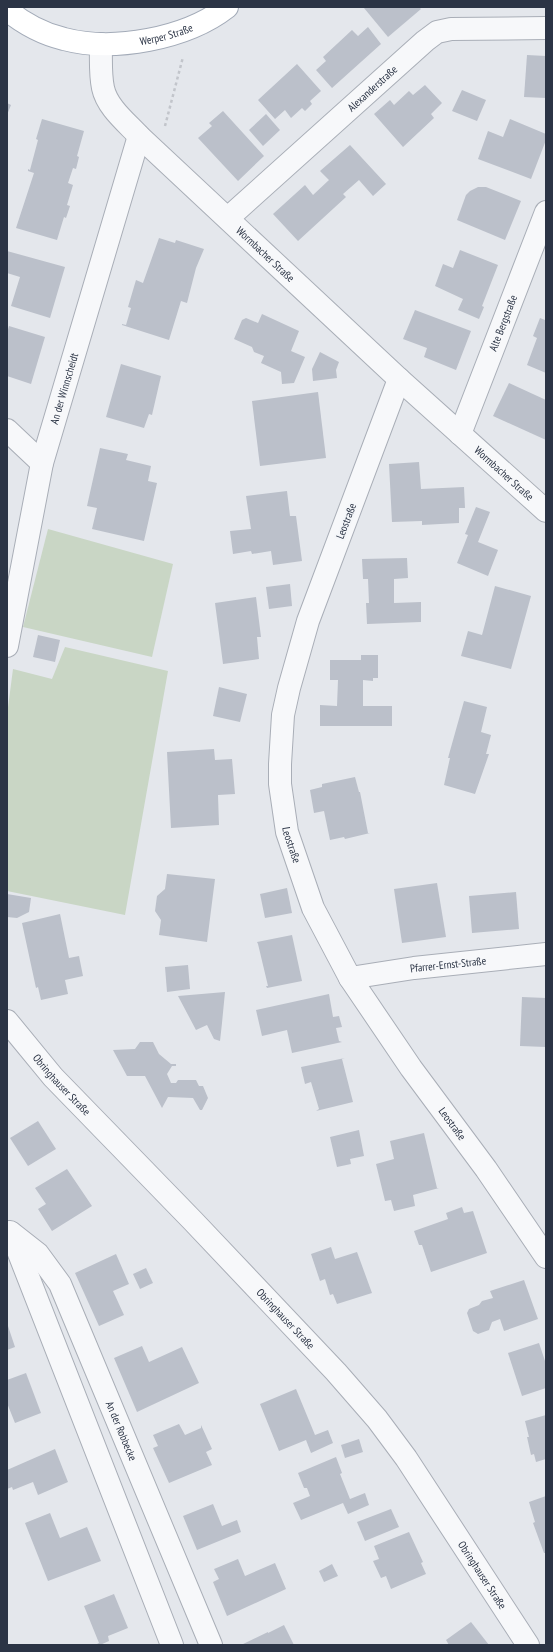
<svg xmlns="http://www.w3.org/2000/svg" width="553" height="1652" viewBox="0 0 553 1652" font-family="'PT Sans Narrow',sans-serif">
  <rect width="100%" height="100%" fill="#e4e7ec"/>
  <g fill="#c9d6c5">
    <path d="M48,529L173,564L152,657L23,627Z"/>
    <path d="M65,647L168,671L125,915L7,891V715L13,669L52,679Z"/>
  </g>
  <g fill="#bbc0ca">
    <path d="M365,7H419L421,9L388,37L364,8Z"/>
    <path d="M368,27L381,44L332,88L316,70L326,61L323,57L352,30L358,36Z"/>
    <path d="M527,55L546,56V98L524,97Z"/>
    <path d="M297,64L321,91L310,101L312,104L305,111L302,108L291,118L285,110L275,119L258,100Z"/>
    <path d="M425,85L442,103L431,114L434,118L403,147L374,114L390,100L394,105L409,91L413,95Z"/>
    <path d="M462,90L486,100L477,121L452,111Z"/>
    <path d="M7,103L11,105L7,115Z"/>
    <path d="M223,111L264,156L238,181L198,138L212,126L209,123Z"/>
    <path d="M266,114L280,130L263,146L249,130Z"/>
    <path d="M42,119L84,131L77,156L79,157L76,169L73,168L68,183L73,185L67,205L70,206L66,218L64,217L57,240L16,228L34,173L28,171V169L30,170L38,140L36,139Z"/>
    <path d="M510,119L546,134V140L531,179L478,159L488,131L503,137Z"/>
    <path d="M350,145L386,184L373,196L359,180L343,194L346,197L298,241L273,214L305,185L313,195L329,180L320,171Z"/>
    <path d="M478,187H486L521,201L505,240L457,220L466,195L470,191Z"/>
    <path d="M159,238L175,243L176,240L204,249L196,268L187,303L181,301L169,340L122,325V324L126,325L131,308L128,307L136,280L143,283Z"/>
    <path d="M460,250L498,265L482,306L484,307L479,319L458,310L463,299L435,286L443,264L453,268Z"/>
    <path d="M7,251L65,267L50,318L11,306L20,277L7,273Z"/>
    <path d="M415,310L471,331L456,370L424,357L427,348L403,339Z"/>
    <path d="M262,314L299,331L291,351L305,357L294,383L282,384L281,372L261,363L264,356L254,352L252,347L234,339L242,320L246,318L258,323Z"/>
    <path d="M546,316V373L527,365L537,338L533,336L540,318L545,320Z"/>
    <path d="M9,326L45,337L31,384L7,376V333Z"/>
    <path d="M320,352L339,362L336,370L337,378L313,381L312,369Z"/>
    <path d="M121,364L161,376L152,415L149,414L144,428L106,417Z"/>
    <path d="M509,383L546,400V440L493,416Z"/>
    <path d="M318,392L326,458L260,466L252,401Z"/>
    <path d="M100,448L128,454L126,460L151,466L148,481L157,483L144,541L92,529L97,508L87,506Z"/>
    <path d="M419,462L421,489L464,487L465,508H459V523L422,525V521L392,522L389,464Z"/>
    <path d="M287,491L290,516H296L302,561L273,565L271,551L252,554L251,551L233,554L230,531L251,529L246,496Z"/>
    <path d="M476,507L490,512L478,542L498,550L488,576L457,563L468,535L465,534Z"/>
    <path d="M407,558L408,578L394,579V603L421,602V622L367,624L366,603H369L368,579H363L362,559Z"/>
    <path d="M290,584L292,606L269,609L266,587Z"/>
    <path d="M495,586L531,596L511,669L461,656L468,631L482,635Z"/>
    <path d="M256,597L261,637H257L259,659L223,664L215,603Z"/>
    <path d="M38,635L60,640L55,662L33,657Z"/>
    <path d="M361,655H378V678H373V681L363,680V706H392V726H320V705L337,706L338,680H330V660H361Z"/>
    <path d="M219,687L247,694L240,722L213,716Z"/>
    <path d="M464,701L487,707L481,732L491,735L486,754H489L475,794L444,785L450,758H448Z"/>
    <path d="M214,749L215,760L232,759L235,794L218,795L219,825L171,828L167,752Z"/>
    <path d="M355,777L359,792H360L368,833H370L345,839L344,837L330,840L324,811L314,813L310,790L322,787V784Z"/>
    <path d="M167,874L215,879L207,942L159,935L161,920L155,911L157,896L165,889Z"/>
    <path d="M437,883L446,937L402,943L394,889Z"/>
    <path d="M287,888L292,913L265,918L260,894Z"/>
    <path d="M516,892L519,929L472,933L469,896Z"/>
    <path d="M7,894L31,898L29,912L17,918L7,917Z"/>
    <path d="M60,914L69,958L79,956L83,976L65,980L68,994L41,1000L38,987L36,988L22,923Z"/>
    <path d="M292,935L302,981L267,988L266,986H268L258,944L257,942Z"/>
    <path d="M188,965L190,989L167,992L165,967Z"/>
    <path d="M225,992L222,1023L220,1041L214,1039L207,1025L196,1030L178,996Z"/>
    <path d="M329,994L333,1017L339,1016L342,1027L336,1028L339,1041L342,1042L292,1053L287,1030L262,1036L256,1010Z"/>
    <path d="M522,997L546,998V1047L520,1046Z"/>
    <path d="M140,1042H153L159,1054L171,1064H176V1066H172L167,1074L171,1083H176L178,1080H196L199,1086H203L208,1098L202,1110H200L193,1098L168,1097L162,1108L145,1076H127L113,1050L135,1049Z"/>
    <path d="M345,1058L342,1059L353,1102L316,1111L319,1109L311,1082L305,1084L301,1067Z"/>
    <path d="M38,1121L56,1149L28,1166L10,1138Z"/>
    <path d="M359,1130L364,1156L350,1159L351,1164L337,1167L330,1137Z"/>
    <path d="M424,1133L437,1188H439L413,1195L415,1206L394,1211L391,1200L385,1201L376,1164L394,1159L390,1141Z"/>
    <path d="M67,1169L92,1206L52,1231L38,1209L46,1204L35,1188Z"/>
    <path d="M462,1207L464,1213L473,1211L487,1253L431,1272L422,1245H419L414,1231L448,1219L446,1213Z"/>
    <path d="M331,1247L335,1259L357,1252L372,1293L337,1304L333,1294L330,1295L325,1279L320,1281L311,1254Z"/>
    <path d="M116,1254L129,1284L113,1291L124,1315L99,1326L75,1273Z"/>
    <path d="M146,1268L153,1283L140,1289L133,1274Z"/>
    <path d="M524,1280L538,1319L504,1331L500,1319L492,1322L489,1330L478,1334L473,1331L467,1313L469,1309L479,1305L482,1301L493,1298L490,1291Z"/>
    <path d="M7,1323L15,1347L7,1350Z"/>
    <path d="M539,1343L546,1364V1388L522,1396L508,1353Z"/>
    <path d="M142,1346L149,1362L182,1347L199,1383L137,1412L114,1358Z"/>
    <path d="M26,1373L41,1413L15,1423L7,1403V1380Z"/>
    <path d="M296,1389L315,1435L328,1430L333,1443L311,1453L306,1440L279,1451L260,1404Z"/>
    <path d="M546,1415V1459L536,1462L534,1454L531,1455L527,1437H529L525,1421Z"/>
    <path d="M179,1424L185,1435L201,1428V1425L212,1449L206,1452L212,1465L169,1483L153,1448L158,1446L153,1435Z"/>
    <path d="M359,1439L363,1452L345,1458L341,1445Z"/>
    <path d="M55,1449L68,1482L38,1495L33,1482L13,1490L12,1487L7,1489V1470Z"/>
    <path d="M336,1457L342,1473L340,1474L350,1499L365,1493L369,1505L348,1514L343,1503L301,1520L293,1503L310,1496L307,1488H304L298,1473Z"/>
    <path d="M546,1496V1553H544L533,1523L535,1522L529,1502Z"/>
    <path d="M213,1504L222,1526L237,1520L241,1532L197,1550L183,1516Z"/>
    <path d="M391,1509L399,1527L365,1541L357,1522Z"/>
    <path d="M50,1513L60,1538L87,1527L101,1561L48,1581L25,1523Z"/>
    <path d="M409,1532L423,1562L421,1563L426,1574L391,1589L386,1576L381,1578L373,1561L379,1559L374,1546Z"/>
    <path d="M238,1559L245,1576L275,1563L286,1589L227,1616L213,1582L219,1579L214,1569Z"/>
    <path d="M332,1564L338,1576L324,1582L319,1571Z"/>
    <path d="M114,1594L128,1628L108,1636L109,1641L100,1645H95L99,1643L84,1606Z"/>
    <path d="M471,1622L489,1645H449L446,1640Z"/>
    <path d="M284,1625L294,1645H241L268,1632V1633Z"/>
  </g>
  <g fill="none" stroke-linecap="round" stroke-linejoin="round">
    <g stroke="#a9aeb7" stroke-width="24">
      <g id="minor">
        <path id="s1" d="M101,44C101,58 100,74 103,88C107,107 126,122 139,136L399,379L546,511"/>
        <path id="s2" d="M228,218L425,41L437,32L451,29L546,28"/>
        <path id="s3" d="M399,379L308,621L289,688L283,715L280,764V784L287,832L313,908L350,978L411,1068L486,1169L546,1257"/>
        <path d="M7,430L42,463"/>
        <path id="s4" d="M460,434L546,212"/>
        <path id="s5" d="M7,646L42,463L139,136"/>
        <path id="s6" d="M350,978L414,968L546,954"/>
        <path id="s7" d="M7,1021L53,1077L193,1221L336,1372L377,1419L406,1458L528,1645"/>
        <path id="s8" d="M10,1232L38,1254L60,1284L211,1645"/>
        <path d="M11,1233L172,1645"/>
      </g>
    </g>
    <g stroke="#a3abb8" stroke-width="24">
      <g id="major">
        <path id="s9" d="M7,10C23,23 43,34 64,39C113,52 186,39 227,7"/>
      </g>
    </g>
    <path stroke="#c2c5cb" stroke-width="2.5" stroke-dasharray="3 3" stroke-linecap="butt" d="M165,126L183,57"/>
    <use href="#minor" stroke="#f7f8fa" stroke-width="22"/>
    <use href="#major" stroke="#fff" stroke-width="22"/>
  </g>
  <g text-anchor="middle" dominant-baseline="central" stroke-width="4" stroke-linejoin="round" paint-order="stroke">
    <g font-size="11" fill="#2b3445" stroke="#f4f6f9">
      <text stroke="none"><textPath href="#s9" startOffset="168">Werper Straße</textPath></text>
      <text stroke="none"><textPath href="#s2" startOffset="194">Alexanderstraße</textPath></text>
      <text stroke="none"><textPath href="#s1" startOffset="278">Wormbacher Straße</textPath></text>
      <text stroke="none"><textPath href="#s4" startOffset="119">Alte Bergstraße</textPath></text>
      <text stroke="none"><textPath href="#s5" startOffset="264">An der Winnscheidt</textPath></text>
      <text stroke="none"><textPath href="#s1" startOffset="602">Wormbacher Straße</textPath></text>
      <text transform="translate(346 521) rotate(-69)">Leostraße</text>
      <text stroke="none"><textPath href="#s3" startOffset="487">Leostraße</textPath></text>
      <text stroke="none"><textPath href="#s6" startOffset="99">Pfarrer-Ernst-Straße</textPath></text>
      <text stroke="none"><textPath href="#s7" startOffset="84">Obringhauser Straße</textPath></text>
      <text stroke="none"><textPath href="#s3" startOffset="811">Leostraße</textPath></text>
      <text stroke="none"><textPath href="#s7" startOffset="408">Obringhauser Straße</textPath></text>
      <text stroke="none"><textPath href="#s8" startOffset="232">An der Robbecke</textPath></text>
      <text stroke="none"><textPath href="#s7" startOffset="732">Obringhauser Straße</textPath></text>
    </g>
  </g>
  <rect width="553" height="1652" fill="none" stroke="#2b3445" stroke-width="16"/>
</svg>
